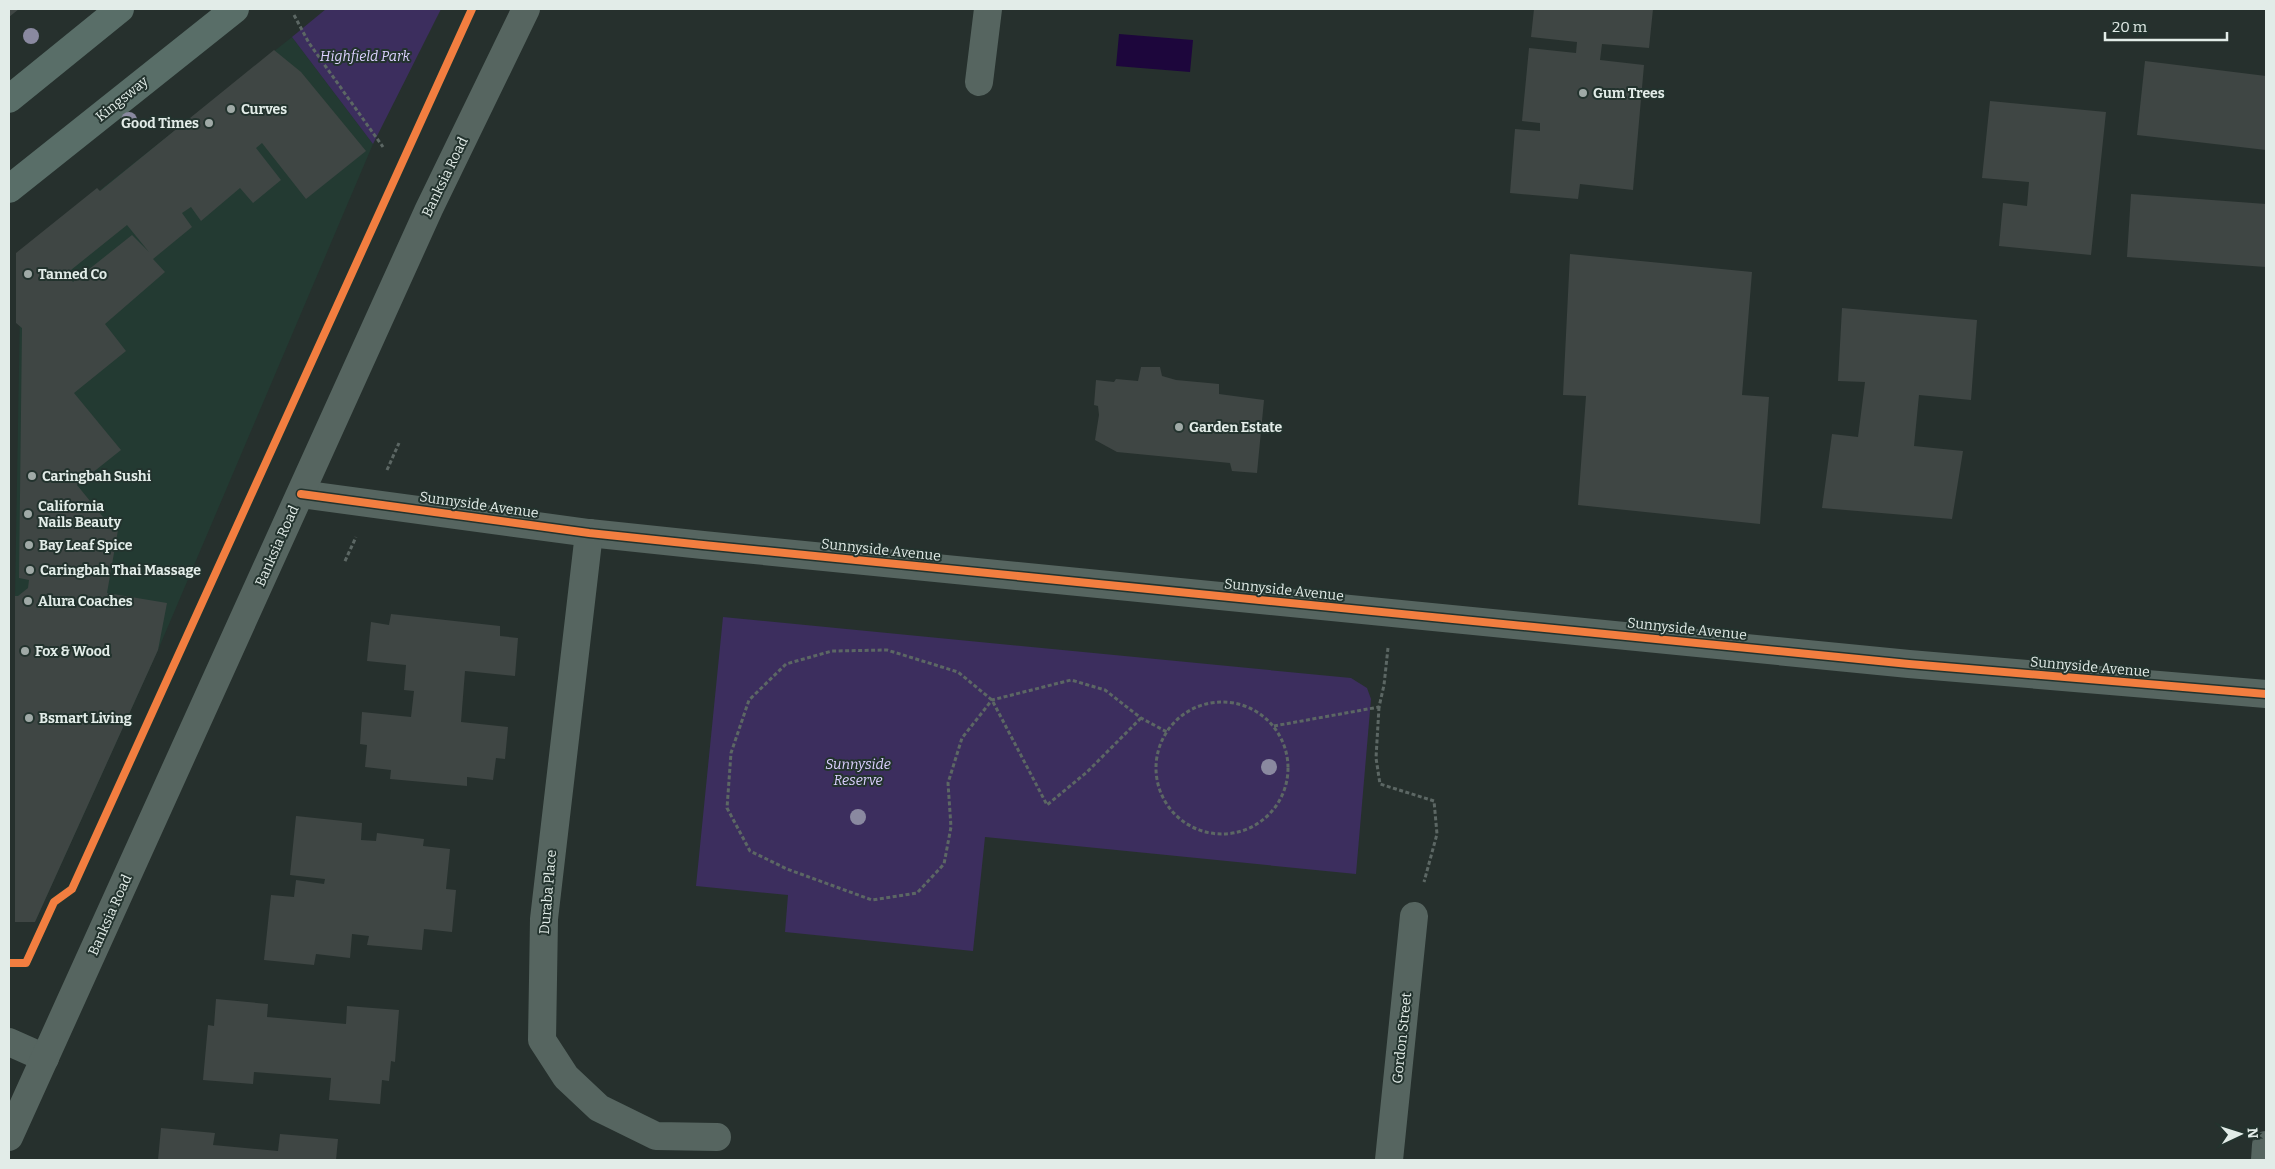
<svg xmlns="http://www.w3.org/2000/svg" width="2275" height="1169" viewBox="0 0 2275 1169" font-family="Bitter,serif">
  <rect width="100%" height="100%" fill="#26302d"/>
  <path fill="#233a32" d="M292,37L373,144L158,650L35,922H15V596L21,253Z"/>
  <g fill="#3c2e5e">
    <path d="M326,9H441L373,144L292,37Z"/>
    <path d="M723,617L1351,678L1367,688L1371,699L1356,874L985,837L973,951L785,932L788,895L696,886Z"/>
  </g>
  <path fill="#1d063c" d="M1119,34L1193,40L1190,72L1116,66Z"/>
  <g fill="#3f4644" fill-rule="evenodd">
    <path d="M9,9H19L9,17Z"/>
    <path d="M1534,9H1653L1649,48L1602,44L1600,60L1644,65L1633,190L1580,184L1578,199L1510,193L1515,129L1540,131V123L1522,121L1529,48L1576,53L1577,42L1531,37Z"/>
    <path d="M274,50L301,72L366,151L306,199L262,143L256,148L281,180L253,203L240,188L201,221L191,207L182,213L192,227L153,259L165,272L105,324L126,351L74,393L121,450L77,485L112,528L118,530L107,593L167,603L158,650L35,922H15V596H18L28,588L29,580L19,578L22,328L16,323V253L97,188L100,191ZM127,225L149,252L132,235L73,282L66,274Z"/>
    <path d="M2145,61L2266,76V150L2137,135Z"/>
    <path d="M1990,101L2106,112L2091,255L1999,246L2003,203L2027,206L2029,182L1982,178Z"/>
    <path d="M2131,194L2266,204V267L2127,257Z"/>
    <path d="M1570,254L1752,272L1742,395L1769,397L1760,524L1578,505L1586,396L1563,395Z"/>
    <path d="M1842,308L1977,320L1971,400L1919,395L1914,446L1963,451L1952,519L1822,508L1832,434L1858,437L1865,382L1838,381Z"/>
    <path d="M1141,367H1160L1162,376L1176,380L1219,384V394L1264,400L1257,473L1232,471L1230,463L1117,452L1095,440L1099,415L1098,406L1094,405L1096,380L1114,382L1116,379L1138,381Z"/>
    <path d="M391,614L500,626V636L518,638L515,676L465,671L461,722L508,727L505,759L496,758L493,780L467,777V786L390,779L391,770L365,767L367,745L360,744L362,712L411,717L414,691L404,690L406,665L367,661L371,622L389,625Z"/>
    <path d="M296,816L362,823L361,840L376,841L377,833L424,839L423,846L450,849L446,889L456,890L452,932L424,929L422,950L367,945L369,936L352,934L350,958L316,954L314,965L264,960L271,895L294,897L296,880L324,884L325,879L290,875Z"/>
    <path d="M216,999L268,1004L267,1017L346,1024L347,1006L399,1010L395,1062L391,1061L389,1081L382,1080L380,1104L329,1100L331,1078L254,1072L253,1084L203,1080L208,1025L214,1026Z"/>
    <path d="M161,1128L215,1133L213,1145L278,1151L280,1134L338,1139L336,1160H158Z"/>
  </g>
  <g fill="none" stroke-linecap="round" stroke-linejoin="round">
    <g stroke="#5c6764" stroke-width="3" stroke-dasharray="4 2.5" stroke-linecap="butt">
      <path d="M294,15L309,43L383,147"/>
      <path d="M387,470L399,443"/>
      <path d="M345,561L356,537"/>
      <circle cx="1222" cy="768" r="66"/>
      <path d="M1379,707L1376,758L1380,784L1434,801L1437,834L1424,882"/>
      <path d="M1141,718L1087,772L1047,805L992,700L958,672L887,650L832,651L786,664L749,700L731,753L727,808L750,851L787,869L872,900L917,893L944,864L951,827L948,783L962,738L992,700L1071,680L1105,690L1141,718L1167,732"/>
      <path d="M1274,726L1379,707L1384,685L1388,648"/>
    </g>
    <g stroke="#566560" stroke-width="28">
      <path d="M979,82L988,9"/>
      <path d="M301,494L589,533L703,545L1909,664L2266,694"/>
      <path d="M589,533L544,919L542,1040L566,1077L599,1108L656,1136L717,1137"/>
      <path d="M9,1042L45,1058"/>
      <path d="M9,1137L429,209L526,9"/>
      <path d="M1389,1160L1414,916"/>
      <path d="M2265,1160L2266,1145"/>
    </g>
    <g stroke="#596e68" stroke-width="28">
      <path d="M9,99L120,9"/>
      <path d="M9,189L235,9"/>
    </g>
    <g stroke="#23332e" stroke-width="11">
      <g id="cycleway">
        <path d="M301,494L589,533L703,545L1909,664L2266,694"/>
        <path d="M9,963H26L54,902L72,889L472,9"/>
      </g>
    </g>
    <use href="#cycleway" stroke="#f27e40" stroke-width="8"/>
  </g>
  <g fill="#8a89a0">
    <circle cx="31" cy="36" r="8"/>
    <circle cx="129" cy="120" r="8"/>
    <circle cx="1269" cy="767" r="8"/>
    <circle cx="858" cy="817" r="8"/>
  </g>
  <g fill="#a0aaa7" stroke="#23332e" stroke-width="2">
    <circle cx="1583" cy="93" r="5"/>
    <circle cx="231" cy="109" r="5"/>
    <circle cx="209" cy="123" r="5"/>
    <circle cx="28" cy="274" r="5"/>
    <circle cx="1179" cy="427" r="5"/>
    <circle cx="32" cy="476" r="5"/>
    <circle cx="28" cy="514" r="5"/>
    <circle cx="29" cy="545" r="5"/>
    <circle cx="30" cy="570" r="5"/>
    <circle cx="28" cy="601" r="5"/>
    <circle cx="25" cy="651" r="5"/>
    <circle cx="29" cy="718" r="5"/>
  </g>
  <g text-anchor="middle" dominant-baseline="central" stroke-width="4" stroke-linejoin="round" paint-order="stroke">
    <g font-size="14" font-style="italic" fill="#dcd1ff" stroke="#23332e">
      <text x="365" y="56">Highfield Park</text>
      <text x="858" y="764">Sunnyside<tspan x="858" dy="16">Reserve</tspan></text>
    </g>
    <g font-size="14" font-weight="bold" fill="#e2ece8" stroke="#23332e" text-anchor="start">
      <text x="1593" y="93">Gum Trees</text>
      <text x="241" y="109">Curves</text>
      <text x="199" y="123" text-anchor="end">Good Times</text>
      <text x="38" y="274">Tanned Co</text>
      <text x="1189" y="427">Garden Estate</text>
      <text x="42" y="476">Caringbah Sushi</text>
      <text x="38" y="506">California<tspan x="38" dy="16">Nails Beauty</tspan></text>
      <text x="39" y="545">Bay Leaf Spice</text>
      <text x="40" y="570">Caringbah Thai Massage</text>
      <text x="38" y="601">Alura Coaches</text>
      <text x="35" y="651">Fox &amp; Wood</text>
      <text x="39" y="718">Bsmart Living</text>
    </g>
    <g font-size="14" fill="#e2ece8" stroke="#23332e">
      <text transform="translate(122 99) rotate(-39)">Kingsway</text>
      <text transform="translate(445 177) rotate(-64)">Banksia Road</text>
      <text transform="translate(479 505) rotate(8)">Sunnyside Avenue</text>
      <text transform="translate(277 546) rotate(-66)">Banksia Road</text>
      <text transform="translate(881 550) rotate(6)">Sunnyside Avenue</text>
      <text transform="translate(1284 590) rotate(6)">Sunnyside Avenue</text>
      <text transform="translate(1687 629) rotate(6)">Sunnyside Avenue</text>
      <text transform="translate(2090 667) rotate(5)">Sunnyside Avenue</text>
      <text transform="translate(548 892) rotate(-85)">Duraba Place</text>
      <text transform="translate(110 915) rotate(-66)">Banksia Road</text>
      <text transform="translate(1402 1038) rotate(-84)">Gordon Street</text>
    </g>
  </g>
  <rect width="2275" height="1169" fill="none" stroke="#e2ece8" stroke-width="20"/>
  <g transform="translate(2240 1134) rotate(86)" stroke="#23332e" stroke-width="4" paint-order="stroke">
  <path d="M0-4L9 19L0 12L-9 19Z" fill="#e2ece8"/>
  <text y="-8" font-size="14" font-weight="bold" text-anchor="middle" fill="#e2ece8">N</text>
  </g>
  <path d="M2105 32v8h122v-8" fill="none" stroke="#e2ece8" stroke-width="2.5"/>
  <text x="2112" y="32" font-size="15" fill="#e2ece8" stroke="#23332e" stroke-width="4" paint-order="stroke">20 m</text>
</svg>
